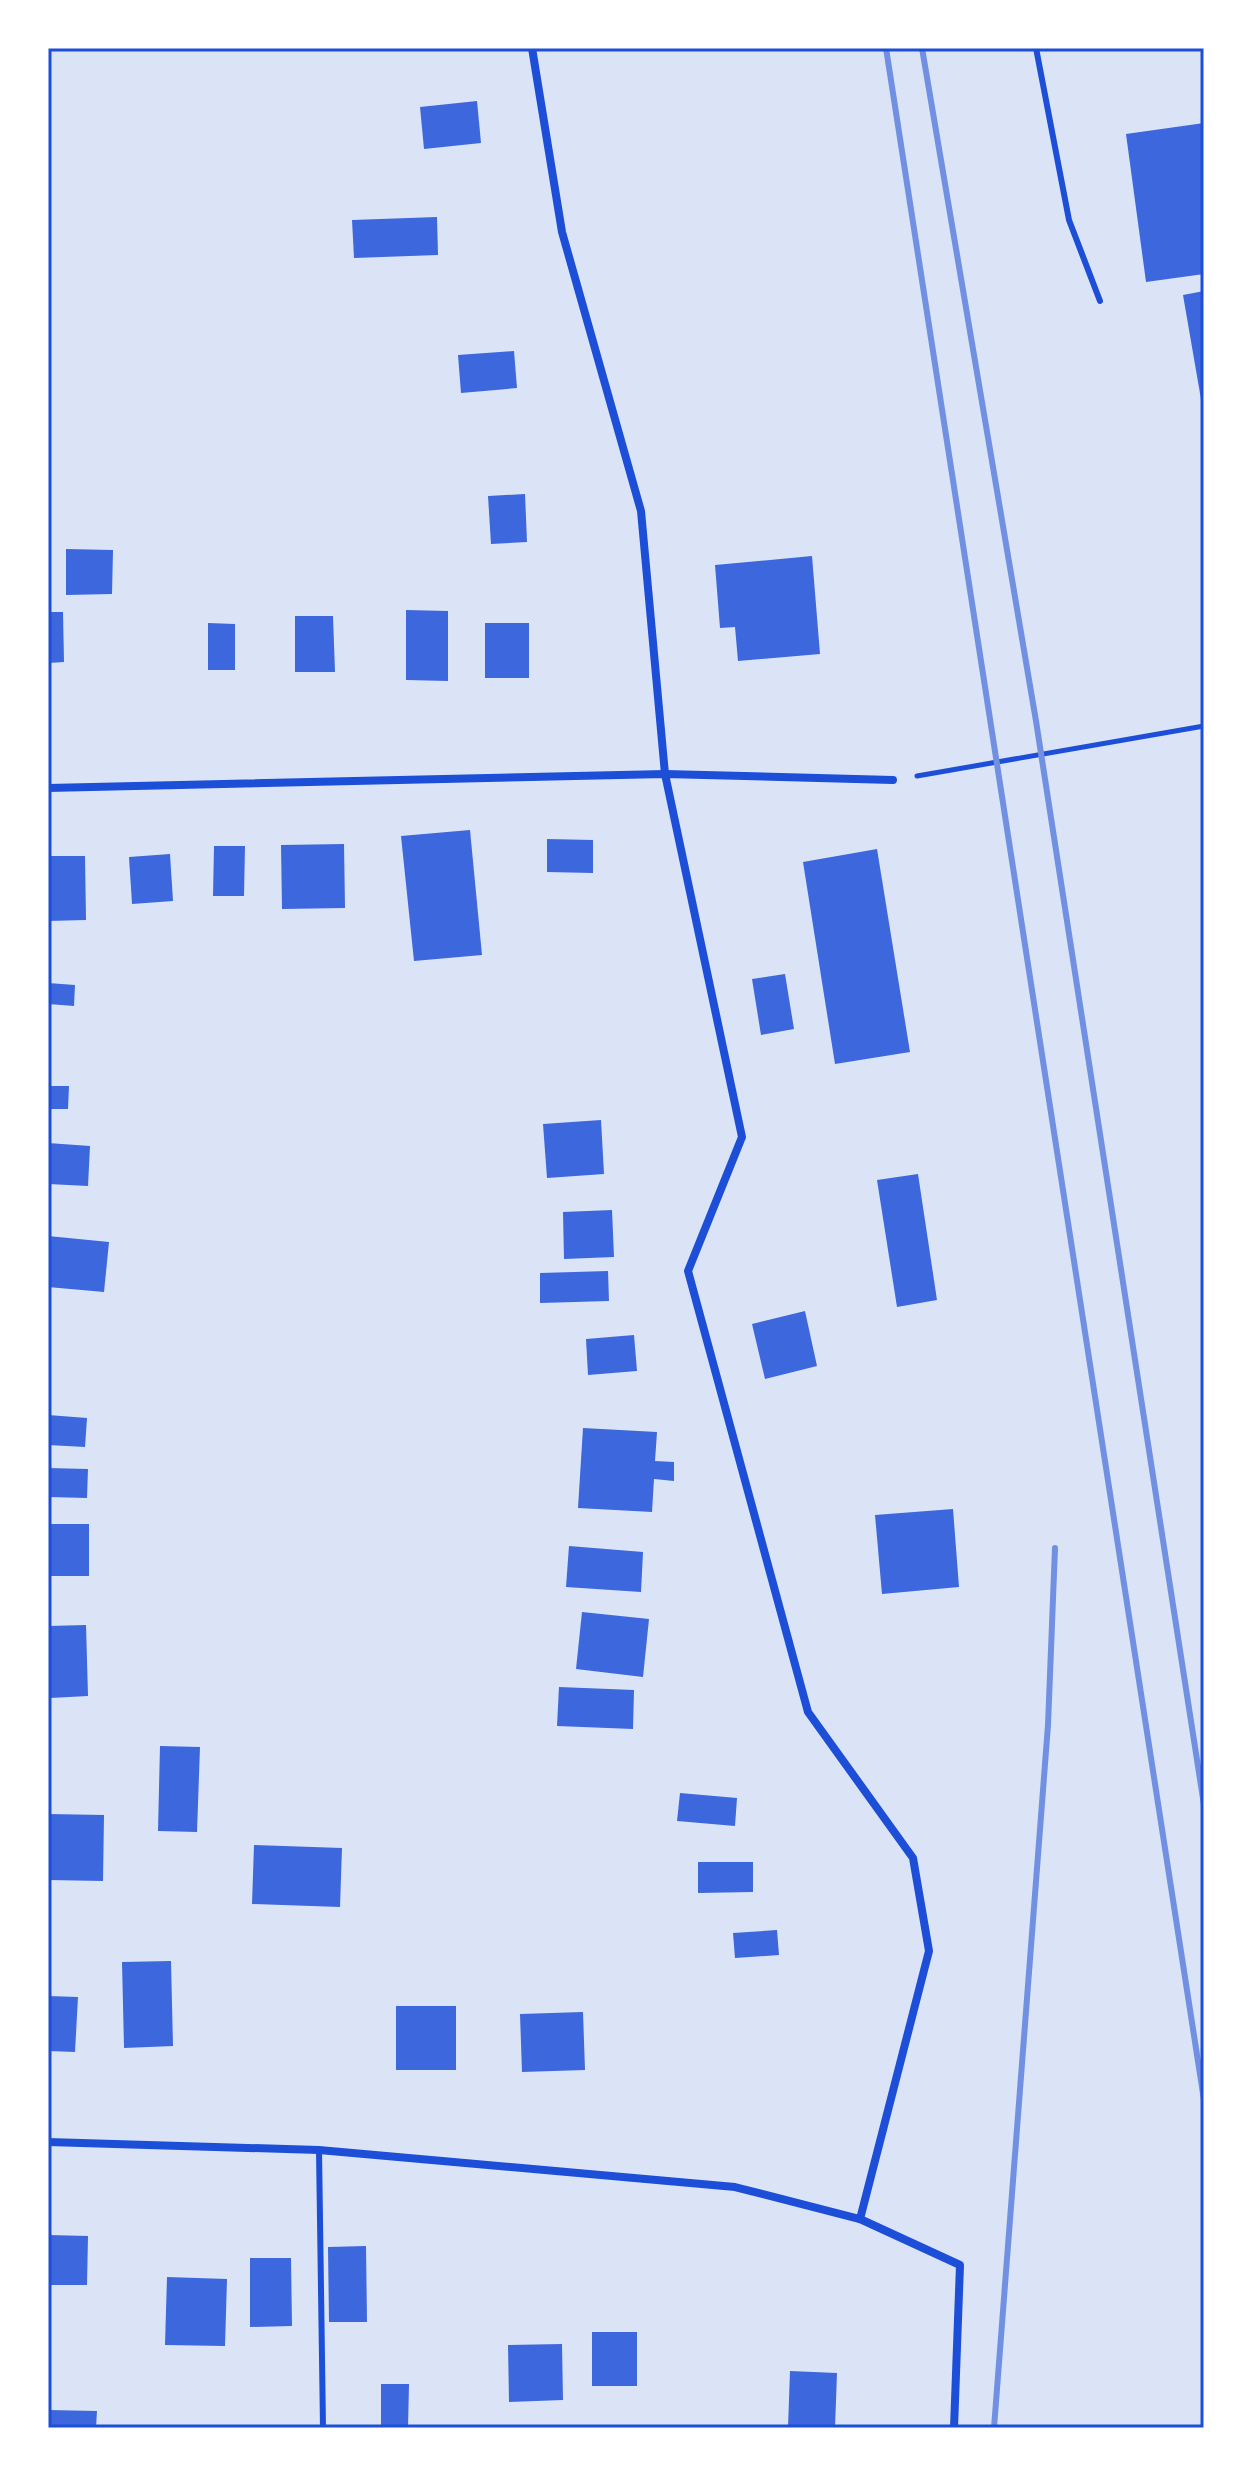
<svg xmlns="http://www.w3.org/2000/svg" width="1252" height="2476" viewBox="0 0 1252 2476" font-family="'Open Sans',sans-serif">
  <rect width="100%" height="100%" fill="#f2f2f2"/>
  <rect fill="#dbe4f7" x="48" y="48" width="1156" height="2380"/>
  <g fill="#3d67dc">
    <path d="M477,101L481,143L424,149L420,107Z"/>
    <path d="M1204,123V274L1146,282L1126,134Z"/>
    <path d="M437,217L438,255L354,258L352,220Z"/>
    <path d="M1204,291V405H1202L1183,295Z"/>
    <path d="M514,351L517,388L461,393L458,355Z"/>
    <path d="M525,494L527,542L491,544L488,496Z"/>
    <path d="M66,549L113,550L112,594L66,595Z"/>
    <path d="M812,556L820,654L738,661L735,627L720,628L715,565Z"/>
    <path d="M406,610L448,611V681L406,680Z"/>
    <path d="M48,612H63L64,662L48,663Z"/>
    <path d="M295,616H333L335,672H295Z"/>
    <path d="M208,623L235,624V670H208Z"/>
    <rect x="485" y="623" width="44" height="55"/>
    <path d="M470,830L482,955L414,961L401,836Z"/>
    <path d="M547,839L593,840V873L547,872Z"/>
    <path d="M344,844L345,908L282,909L281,845Z"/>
    <path d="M214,846H245L244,896H213Z"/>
    <path d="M877,849L910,1052L835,1064L803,862Z"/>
    <path d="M170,854L173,901L132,904L129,857Z"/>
    <path d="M48,856H85L86,920L48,921Z"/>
    <path d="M785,974L794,1029L761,1035L752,979Z"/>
    <path d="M48,983L75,985L74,1006L48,1004Z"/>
    <path d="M48,1086H69L68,1109H48Z"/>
    <path d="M601,1120L604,1174L547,1178L543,1124Z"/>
    <path d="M48,1143L90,1146L88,1186L48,1184Z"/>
    <path d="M918,1174L937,1300L897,1307L877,1180Z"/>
    <path d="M612,1210L614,1257L564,1259L563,1212Z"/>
    <path d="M48,1236L109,1242L104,1292L48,1287Z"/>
    <path d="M608,1271L609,1301L540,1303V1273Z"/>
    <path d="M805,1311L817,1366L765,1379L752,1324Z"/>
    <path d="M634,1335L637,1371L588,1375L586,1339Z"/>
    <path d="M48,1415L87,1418L85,1447L48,1445Z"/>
    <path d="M583,1428L657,1432L655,1461L674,1462V1481L654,1479L652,1512L578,1508Z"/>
    <path d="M48,1468L88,1469L87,1498L48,1497Z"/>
    <path d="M953,1509L959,1587L882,1594L875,1515Z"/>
    <rect x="48" y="1524" width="41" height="52"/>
    <path d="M569,1546L643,1552L641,1592L566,1587Z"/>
    <path d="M582,1612L649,1619L643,1677L576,1669Z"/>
    <path d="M86,1625L88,1696L50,1698L48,1626Z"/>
    <path d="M559,1687L634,1690L633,1729L557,1726Z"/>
    <path d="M160,1746L200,1747L197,1832L158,1831Z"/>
    <path d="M680,1793L737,1798L735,1826L677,1821Z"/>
    <path d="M48,1814L104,1815L103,1881L48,1880Z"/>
    <path d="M254,1845L342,1848L340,1907L252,1904Z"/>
    <path d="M698,1862H753V1892L698,1893Z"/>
    <path d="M777,1930L779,1955L735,1958L733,1933Z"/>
    <path d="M171,1961L173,2046L124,2048L122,1962Z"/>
    <path d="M48,1996L78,1997L75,2052L48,2051Z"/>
    <rect x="396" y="2006" width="60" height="64"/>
    <path d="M583,2012L585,2070L522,2072L520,2014Z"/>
    <path d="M48,2235L88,2236L87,2285H48Z"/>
    <path d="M366,2246L367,2322H329L328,2247Z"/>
    <path d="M250,2258H291L292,2326L250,2327Z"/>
    <path d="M167,2277L227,2279L225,2346L165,2345Z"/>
    <rect x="592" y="2332" width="45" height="54"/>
    <path d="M562,2344L563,2400L509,2402L508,2345Z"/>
    <path d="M790,2371L837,2373L835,2428H788Z"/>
    <path d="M381,2384H409L408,2428H381Z"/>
    <path d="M48,2410L97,2411L96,2428H48Z"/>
  </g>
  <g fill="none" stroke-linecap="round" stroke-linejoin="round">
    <path stroke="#1d4ed8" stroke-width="5" d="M917,776L1204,726"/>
    <g stroke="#1d4ed8" stroke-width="6">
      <path d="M1036,48L1069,220L1100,301"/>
      <path d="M319,2150L323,2428"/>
    </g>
    <g stroke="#1d4ed8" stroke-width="8">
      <path d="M532,48L562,232L641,511L665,774L742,1137L688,1271L808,1712L913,1858L929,1951L860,2219"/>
      <path d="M48,788L665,774L893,780"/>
      <path d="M48,2142L319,2150L735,2187L860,2219L960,2265L954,2428"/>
    </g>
    <g stroke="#7290e2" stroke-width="6">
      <path d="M886,48L1204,2100"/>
      <path d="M922,48L1036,721L1204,1805"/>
      <path d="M994,2428L1048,1725L1055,1548"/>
    </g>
  </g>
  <rect width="1252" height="2476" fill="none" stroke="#ffffff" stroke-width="100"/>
  <rect x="50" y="50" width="1152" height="2376" fill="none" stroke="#1d4ed8" stroke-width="3"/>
</svg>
